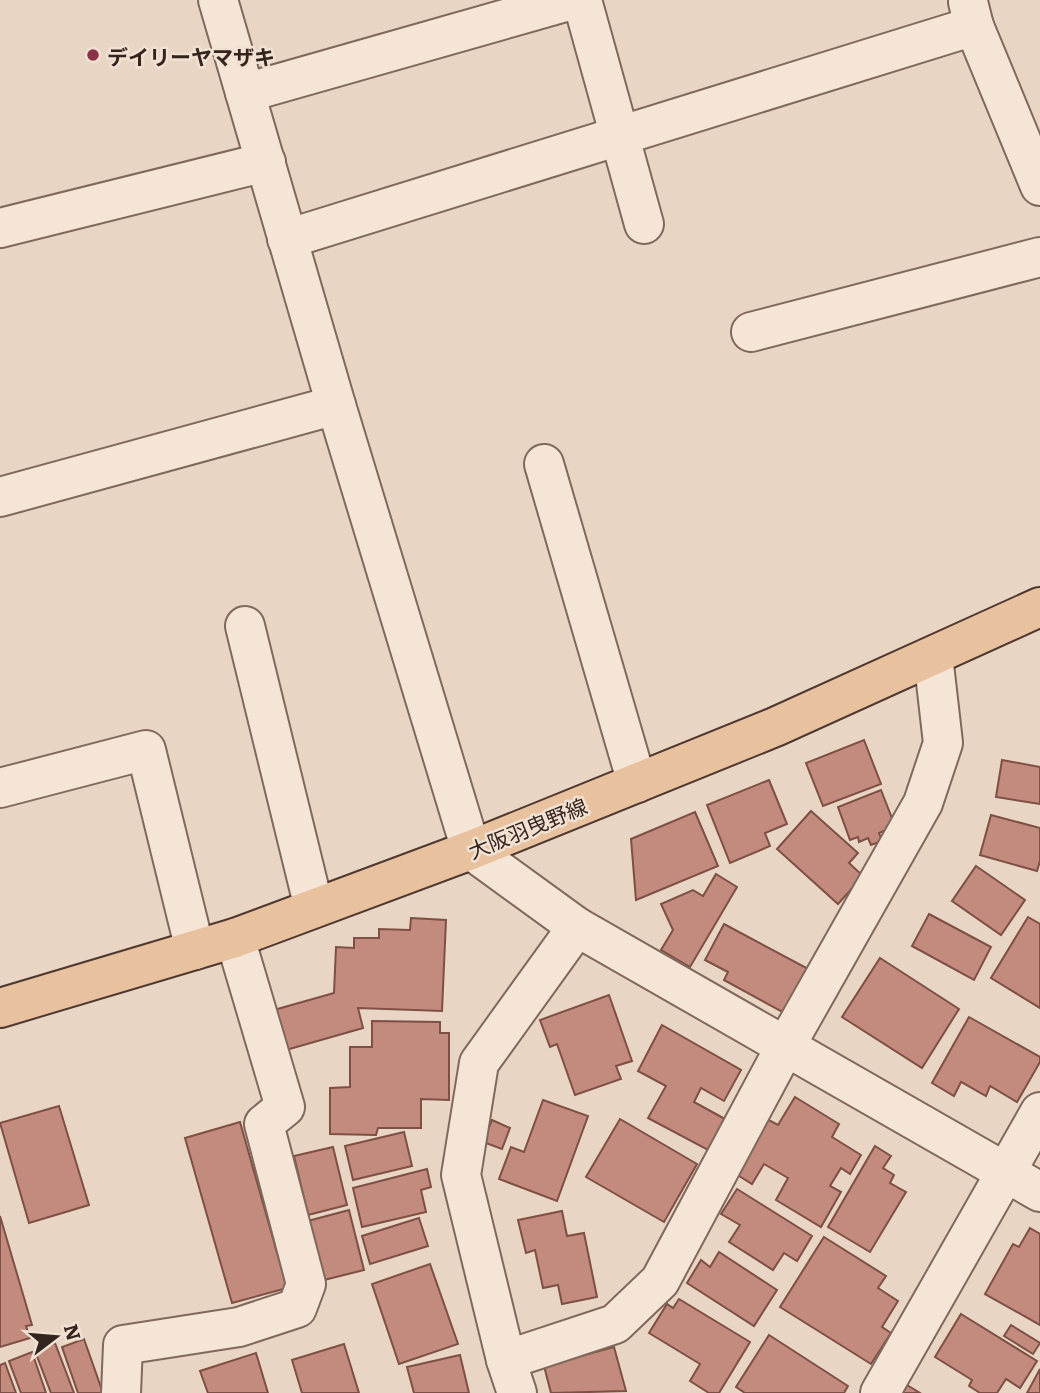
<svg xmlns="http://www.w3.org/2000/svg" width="1040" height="1393" viewBox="0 0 1040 1393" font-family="Literata,'Noto Sans JP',serif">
  <rect width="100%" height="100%" fill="#e9d5c3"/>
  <g fill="#c38b7d" stroke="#7e4f44" stroke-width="2">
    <path d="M864,740L881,784L823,806L806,763Z"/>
    <path d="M1002,760L1040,767V804L996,797Z"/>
    <path d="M769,780L787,824L765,833L770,846L730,863L707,805Z"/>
    <path d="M881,790L895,826L879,833L882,841L871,845L868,838L859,842L858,837L850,840L838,807Z"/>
    <path d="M811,811L858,853L849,863L863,876L838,904L777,849Z"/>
    <path d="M695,812L718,866L636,900L631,839Z"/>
    <path d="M991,815L1040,828V861L1037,871L980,855Z"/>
    <path d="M976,866L1025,900L1001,935L952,901Z"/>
    <path d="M716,874L737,887L690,967L661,950L673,930L661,904L693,890L703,896Z"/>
    <path d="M929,914L991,947L974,980L912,946Z"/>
    <path d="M1028,917L1040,924V1008L991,978Z"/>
    <path d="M411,918L446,920L442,1011L358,1008L363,1028L286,1050L274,1010L334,993L336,947L354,948V938H379V929L410,930Z"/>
    <path d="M724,924L812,971L788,1015L724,980L728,972L705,960Z"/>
    <path d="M880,958L959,1009L922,1068L842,1017Z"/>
    <path d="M609,995L632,1061L616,1066L621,1079L575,1095L557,1044L550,1047L540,1020Z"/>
    <path d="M969,1017L1040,1057V1062L1017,1102L990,1086L986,1096L961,1082L954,1096L932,1083Z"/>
    <path d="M372,1021L440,1022V1033H449V1100L421,1099V1128H378L376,1135L330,1134V1088L350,1087V1047H372Z"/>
    <path d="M662,1025L741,1070L724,1101L701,1088L694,1102L725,1119L708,1150L648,1118L666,1086L638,1071Z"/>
    <path d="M795,1097L839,1124L832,1137L861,1155L850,1174L841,1168L830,1186L841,1192L821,1227L776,1200L788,1178L764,1164L752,1184L736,1174L767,1119L778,1125Z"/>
    <path d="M543,1100L588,1116L557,1201L499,1179L511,1147L524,1152Z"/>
    <path d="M59,1106L89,1205L29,1223L0,1123Z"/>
    <path d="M620,1119L697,1164L664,1222L586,1177Z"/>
    <path d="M492,1120L510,1128L502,1149L483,1142Z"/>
    <path d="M240,1122L287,1288L232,1303L185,1138Z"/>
    <path d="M404,1132L412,1166L353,1180L345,1146Z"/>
    <path d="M875,1146L891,1156L883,1168L894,1175L890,1183L906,1192L870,1252L828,1227Z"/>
    <path d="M333,1147L347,1205L308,1215L294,1156Z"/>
    <path d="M427,1169L431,1187L421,1190L426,1212L362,1227L353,1188Z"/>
    <path d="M737,1189L812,1236L797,1261L784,1253L773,1270L729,1242L740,1225L721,1214Z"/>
    <path d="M349,1210L364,1270L320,1281L304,1222Z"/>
    <path d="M562,1211L567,1236L584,1233L597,1297L562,1304L558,1285L543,1288L535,1250L526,1253L518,1220Z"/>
    <path d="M0,1216L32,1325L26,1326L30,1338L0,1347Z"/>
    <path d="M419,1218L428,1246L370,1264L362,1236Z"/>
    <path d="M1030,1228L1040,1234V1325L985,1294L1013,1244L1019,1247Z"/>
    <path d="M824,1237L886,1276L878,1288L898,1301L882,1327L891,1333L871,1364L780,1307Z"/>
    <path d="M719,1252L777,1290L754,1326L687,1283L701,1260L710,1267Z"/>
    <path d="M430,1264L458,1344L399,1364L372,1284Z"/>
    <path d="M679,1299L750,1342L719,1393H709L690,1381L700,1364L649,1333L667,1304L673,1308Z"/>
    <path d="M961,1314L1037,1361L1020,1388L1006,1379L997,1393H980L969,1386L972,1380L935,1357Z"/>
    <path d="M1011,1325L1040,1343L1033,1354L1004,1336Z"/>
    <path d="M769,1335L848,1386L844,1393H745L736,1387Z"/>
    <path d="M84,1339L103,1393H78L62,1347Z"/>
    <path d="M55,1343L74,1393H51L35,1351Z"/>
    <path d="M344,1344L359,1393H302L292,1360Z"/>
    <path d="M614,1347L626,1391L551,1393L544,1366Z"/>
    <path d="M32,1352L46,1393H21L9,1361Z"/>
    <path d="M256,1353L268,1393H208L200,1371Z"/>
    <path d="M460,1355L469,1393H414L407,1367Z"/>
    <path d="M5,1363L16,1393H0V1365Z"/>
    <path d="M1040,1369V1393H1027Z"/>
    <path d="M907,1385L920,1393H902Z"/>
  </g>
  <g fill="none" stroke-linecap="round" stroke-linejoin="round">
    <g stroke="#81685c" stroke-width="42">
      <g id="minor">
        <path d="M218,0L336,405L471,850L577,927L1040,1192"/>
        <path d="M582,0L644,224"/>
        <path d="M968,2L974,26L1040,186"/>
        <path d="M245,93L572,0"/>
        <path d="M0,228L266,162"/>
        <path d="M287,239L974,26"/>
        <path d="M751,332L1040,257"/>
        <path d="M544,464L637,783"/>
        <path d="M0,497L336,405"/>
        <path d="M245,626L314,908"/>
        <path d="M0,788L146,750L195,950"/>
        <path d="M506,1360L615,1324L660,1281L785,1047L923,803L943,743L933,656"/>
        <path d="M121,1393L123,1345L239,1327L297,1308L306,1284L264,1124L285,1107L235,938"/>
        <path d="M517,1393L506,1360L461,1175L479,1063L577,927"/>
        <path d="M880,1393L1040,1112"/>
      </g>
    </g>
    <g stroke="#4f3830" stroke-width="42">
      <path id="major" d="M0,1008L235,938L471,850L775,727L1040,607"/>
    </g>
    <use href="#minor" stroke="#f5e5d6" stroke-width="38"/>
    <use href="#major" stroke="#e8c19f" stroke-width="38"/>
  </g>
  <circle fill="#8a3246" stroke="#f1e1d2" stroke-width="2.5" cx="93" cy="55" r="7"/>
  <g text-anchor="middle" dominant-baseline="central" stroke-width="5" stroke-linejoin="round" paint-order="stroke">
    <g font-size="21" font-weight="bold" fill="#33241e" stroke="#f1e1d2" text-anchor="start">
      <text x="107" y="55">デイリーヤマザキ</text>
    </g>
    <g font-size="21" fill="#33241e" stroke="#f1e1d2">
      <text transform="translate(527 827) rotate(-22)">大阪羽曳野線</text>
    </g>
  </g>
  <g transform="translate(56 1337) rotate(74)" stroke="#f1e1d2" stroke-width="5" paint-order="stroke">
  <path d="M0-5L12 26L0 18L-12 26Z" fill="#33241e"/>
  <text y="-10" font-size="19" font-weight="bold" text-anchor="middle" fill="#33241e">N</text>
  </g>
</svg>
